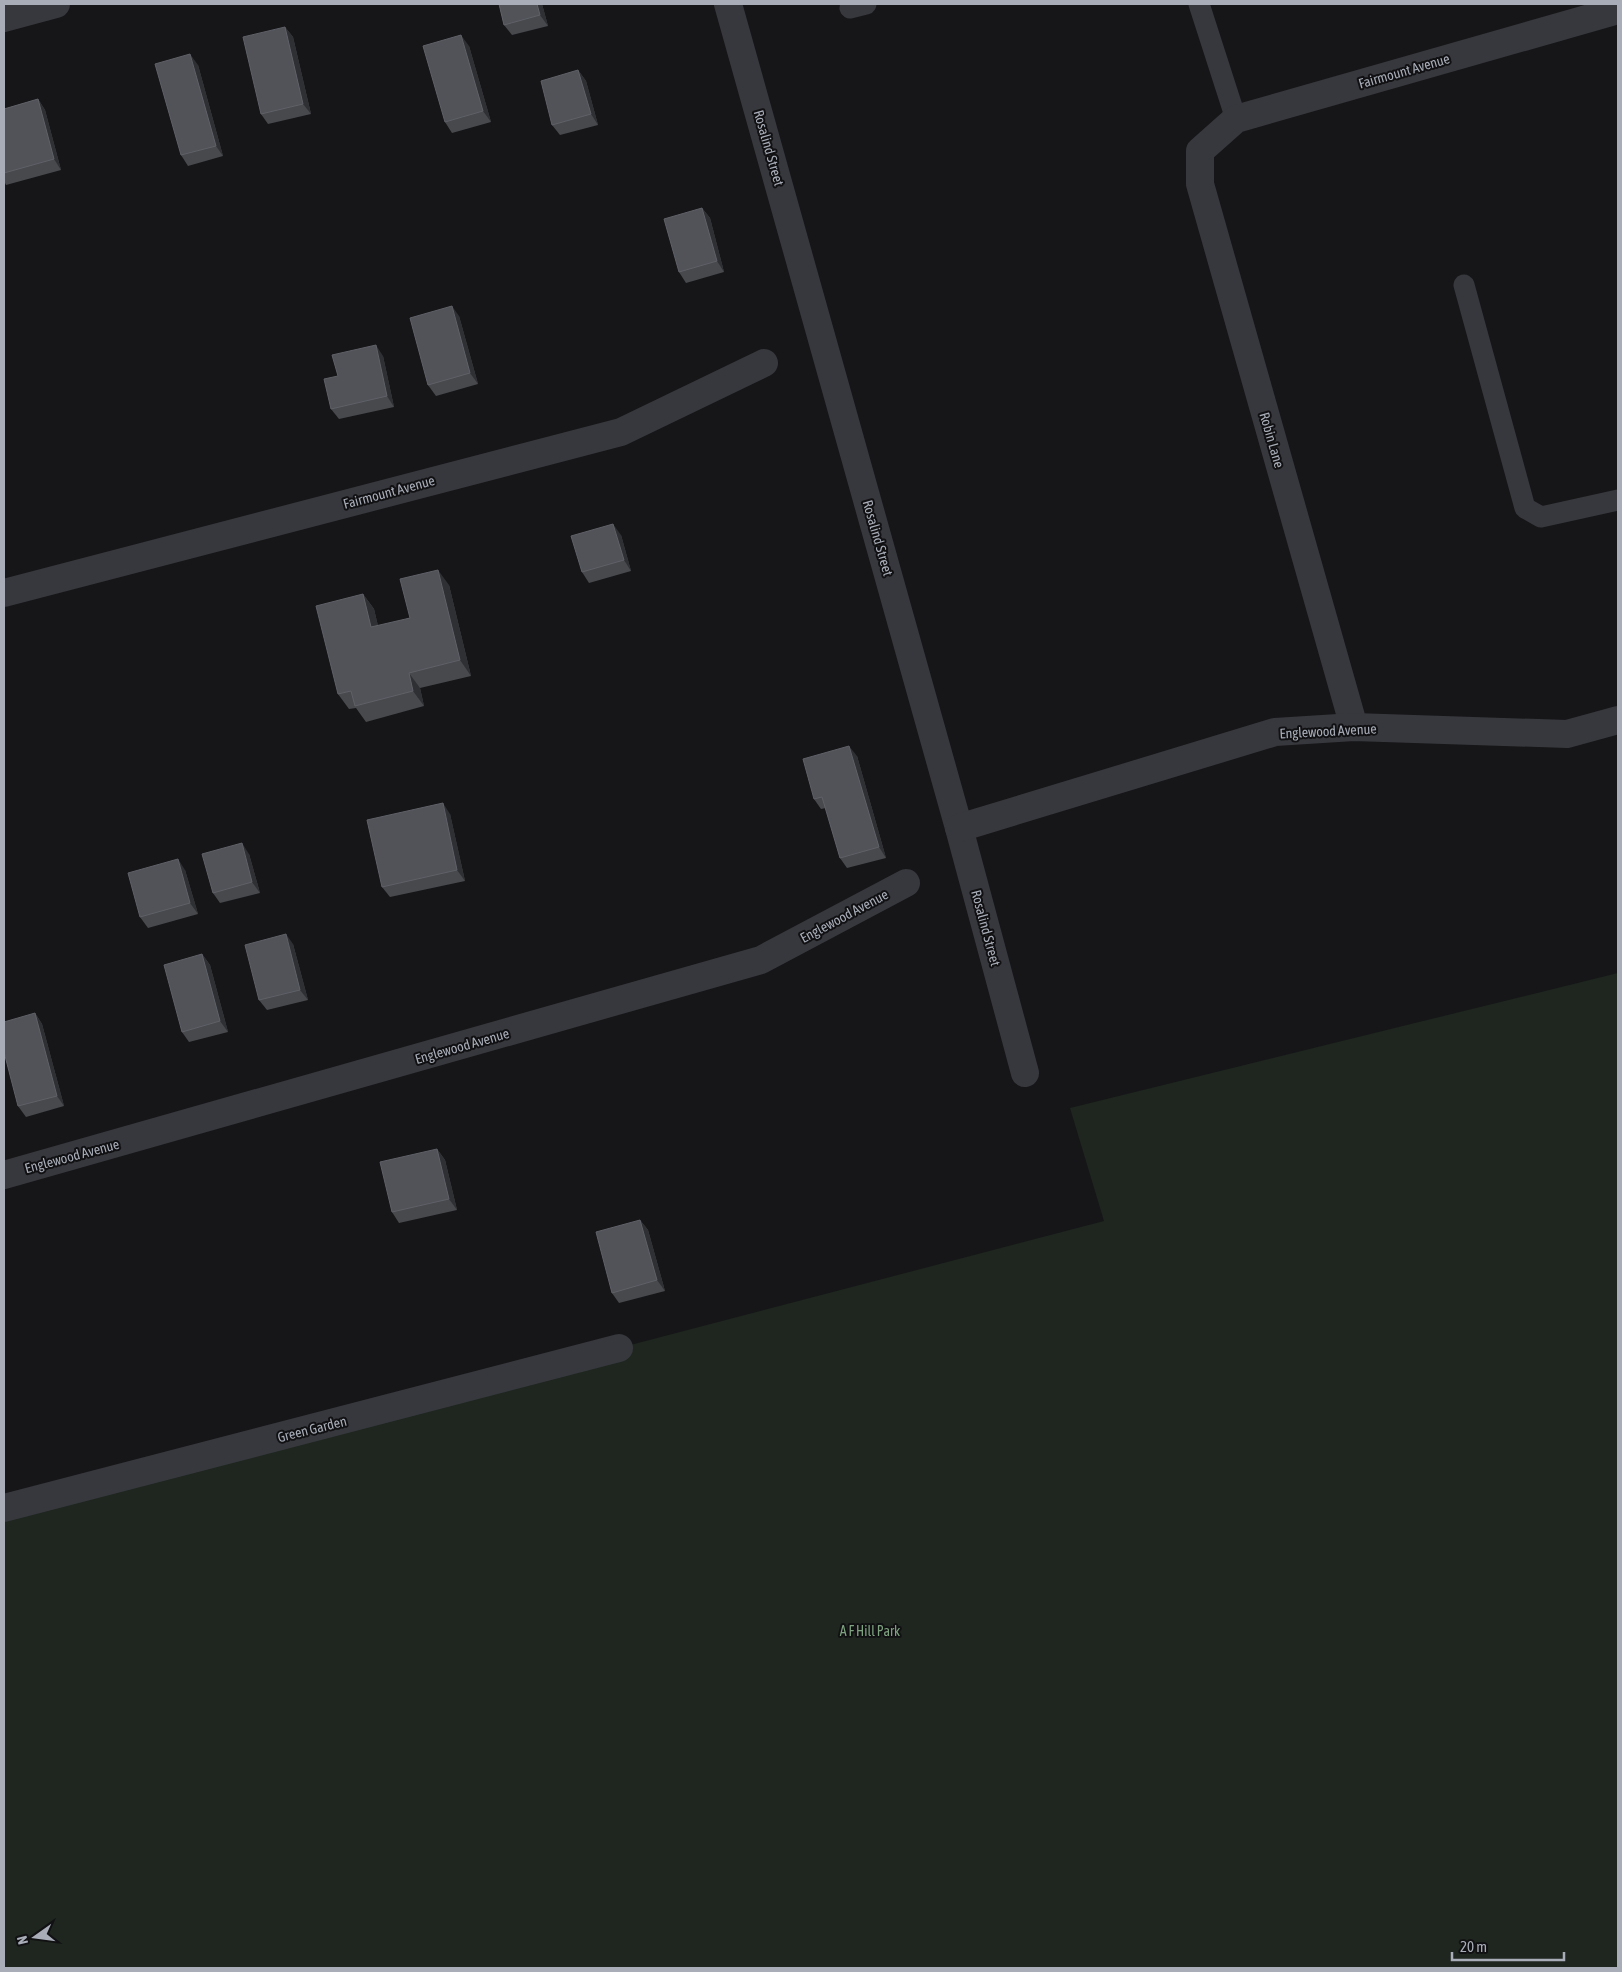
<svg xmlns="http://www.w3.org/2000/svg" width="1622" height="1972" viewBox="0 0 1622 1972" font-family="'Asap Condensed',sans-serif">
  <rect width="100%" height="100%" fill="#161618"/>
  <path fill="#1e261f" d="M1618,973V1968H4V1502L619,1348L1104,1221L1070,1108Z"/>
  <g fill="none" stroke-linecap="round" stroke-linejoin="round">
    <g stroke="#37383d" stroke-width="21">
      <path d="M1199,4L1236,119"/>
      <path d="M850,8L866,4"/>
      <path d="M1464,285L1525,508L1541,517L1618,500"/>
    </g>
    <g stroke="#37383d" stroke-width="28">
      <path d="M728,4L959,828L1025,1073"/>
      <path d="M4,18L56,4"/>
      <path d="M4,593L621,432L764,363"/>
      <path d="M1354,727L1200,184V151L1236,119L1618,10"/>
      <path d="M959,828L1275,732L1354,727L1567,734L1618,720"/>
      <path d="M4,1175L761,960L906,883"/>
      <path d="M4,1508L619,1348"/>
    </g>
  </g>
  <g fill="#47494d">
    <path d="M499,4H542L548,26L512,35L504,25Z"/>
    <path d="M285,27L293,37L311,114L268,124L261,114Z"/>
    <path d="M469,46L491,122L452,133L445,122Z"/>
    <path d="M198,65L223,156L188,166L181,155Z"/>
    <path d="M578,70L586,81L598,125L560,135L552,125Z"/>
    <path d="M38,99L45,110L61,170L6,185L4,181V109Z"/>
    <path d="M702,208L710,218L724,272L686,283L679,272Z"/>
    <path d="M459,316L478,384L436,396L428,385Z"/>
    <path d="M383,356L394,407L339,419L331,409L338,376Z"/>
    <path d="M621,535L631,571L589,583L582,572Z"/>
    <path d="M449,585L471,676L420,688L424,706L366,722L356,708L349,709L338,694L363,594L374,609L378,626L410,618Z"/>
    <path d="M857,756L886,858L847,868L840,858L826,808L821,809L814,799Z"/>
    <path d="M450,814L465,881L390,897L382,887Z"/>
    <path d="M249,854L260,893L220,903L213,893Z"/>
    <path d="M185,870L198,914L148,928L140,917Z"/>
    <path d="M293,944L308,1000L267,1010L259,1000Z"/>
    <path d="M202,954L210,965L228,1032L189,1042L182,1032Z"/>
    <path d="M35,1013L42,1024L64,1106L26,1117L18,1106Z"/>
    <path d="M437,1149L445,1160L457,1210L399,1223L392,1212Z"/>
    <path d="M640,1220L648,1230L665,1291L619,1303L612,1293Z"/>
  </g>
  <g fill="#2f3033">
    <path d="M537,4H542L548,26L540,15Z"/>
    <path d="M285,27L293,37L311,114L303,104Z"/>
    <path d="M461,35L469,46L491,122L483,111Z"/>
    <path d="M190,54L198,65L223,156L216,146Z"/>
    <path d="M578,70L586,81L598,125L591,114Z"/>
    <path d="M38,99L45,110L61,170L54,159Z"/>
    <path d="M702,208L710,218L724,272L717,261Z"/>
    <path d="M452,306L459,316L478,384L470,373Z"/>
    <path d="M376,345L383,356L394,407L387,396Z"/>
    <path d="M613,524L621,535L631,571L624,560Z"/>
    <path d="M438,570L449,585L471,676L460,660Z"/>
    <path d="M363,594L374,609L382,643L371,627Z"/>
    <path d="M409,673L420,688L424,706L413,691Z"/>
    <path d="M849,746L857,756L886,858L879,847Z"/>
    <path d="M443,803L450,814L465,881L457,870Z"/>
    <path d="M242,843L249,854L260,893L252,882Z"/>
    <path d="M178,859L185,870L198,914L190,903Z"/>
    <path d="M286,934L293,944L308,1000L300,990Z"/>
    <path d="M202,954L210,965L228,1032L220,1021Z"/>
    <path d="M35,1013L42,1024L64,1106L57,1096Z"/>
    <path d="M437,1149L445,1160L457,1210L449,1199Z"/>
    <path d="M640,1220L648,1230L665,1291L657,1280Z"/>
  </g>
  <g fill="#525359" stroke="#5f6168">
    <path d="M499,4H537L540,15L504,25Z"/>
    <path d="M285,27L303,104L261,114L243,37Z"/>
    <path d="M461,35L483,111L445,122L423,46Z"/>
    <path d="M190,54L216,146L181,155L155,64Z"/>
    <path d="M578,70L591,114L552,125L541,81Z"/>
    <path d="M38,99L54,159L4,173V109Z"/>
    <path d="M702,208L717,261L679,272L664,219Z"/>
    <path d="M452,306L470,373L428,385L410,318Z"/>
    <path d="M376,345L387,396L331,409L324,379L338,376L332,355Z"/>
    <path d="M613,524L624,560L582,572L571,536Z"/>
    <path d="M438,570L460,660L409,673L413,691L355,706L351,691L338,694L316,606L363,594L371,627L410,618L400,579Z"/>
    <path d="M849,746L879,847L840,858L822,797L814,799L803,759Z"/>
    <path d="M443,803L457,870L382,887L367,820Z"/>
    <path d="M242,843L252,882L213,893L202,854Z"/>
    <path d="M178,859L190,903L140,917L128,873Z"/>
    <path d="M286,934L300,990L259,1000L245,945Z"/>
    <path d="M202,954L220,1021L182,1032L164,965Z"/>
    <path d="M35,1013L57,1096L18,1106L4,1052V1022Z"/>
    <path d="M437,1149L449,1199L392,1212L380,1162Z"/>
    <path d="M640,1220L657,1280L612,1293L596,1232Z"/>
  </g>
  <g text-anchor="middle" dominant-baseline="central" stroke-width="4" stroke-linejoin="round" paint-order="stroke">
    <g font-size="14" fill="#a8adb8" stroke="#111113">
      <text transform="translate(1404 71) rotate(-16)">Fairmount Avenue</text>
      <text transform="translate(769 148) rotate(74)">Rosalind Street</text>
      <text transform="translate(1272 440) rotate(74)">Robin Lane</text>
      <text transform="translate(389 492) rotate(-15)">Fairmount Avenue</text>
      <text transform="translate(878 538) rotate(74)">Rosalind Street</text>
      <text transform="translate(1328 731) rotate(-3)">Englewood Avenue</text>
      <text transform="translate(844 916) rotate(-28)">Englewood Avenue</text>
      <text transform="translate(986 928) rotate(75)">Rosalind Street</text>
      <text transform="translate(462 1046) rotate(-16)">Englewood Avenue</text>
      <text transform="translate(72 1156) rotate(-15)">Englewood Avenue</text>
      <text transform="translate(312 1429) rotate(-14)">Green Garden</text>
    </g>
    <g font-size="14" fill="#7fa381" stroke="#111113">
      <text x="870" y="1631">A F Hill Park</text>
    </g>
  </g>
  <rect width="1622" height="1972" fill="none" stroke="#a8adb8" stroke-width="10"/>
  <g transform="translate(35 1937) rotate(256)" stroke="#111113" stroke-width="4" paint-order="stroke">
  <path d="M0-4L9 19L0 12L-9 19Z" fill="#a8adb8"/>
  <text y="-8" font-size="14" font-weight="bold" text-anchor="middle" fill="#a8adb8">N</text>
  </g>
  <path d="M1452 1952v8h112v-8" fill="none" stroke="#a8adb8" stroke-width="2.5"/>
  <text x="1460" y="1952" font-size="15" fill="#a8adb8" stroke="#111113" stroke-width="4" paint-order="stroke">20 m</text>
</svg>
